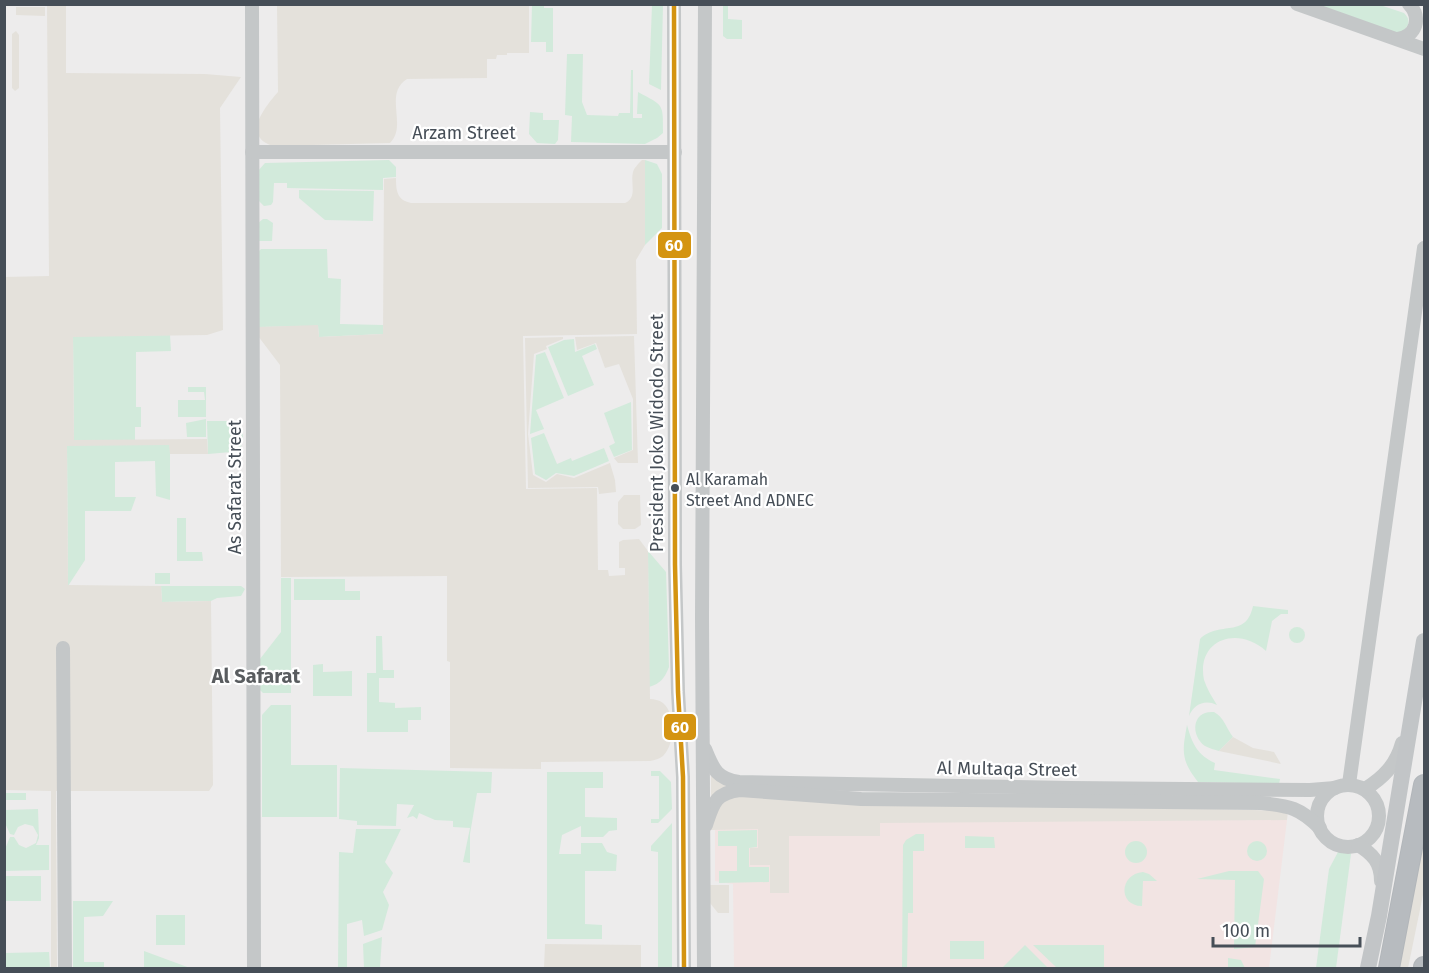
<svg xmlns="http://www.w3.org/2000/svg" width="1429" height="973" viewBox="0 0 1429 973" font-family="'Fira Sans',sans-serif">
  <rect width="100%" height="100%" fill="#edecec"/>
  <path fill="#f2e4e3" d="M1287,820L1269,968H734L733,884L715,881V821Z"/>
  <g fill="#d2eadb">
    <path d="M532,5H544V8H553V52H546V42H531Z"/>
    <path d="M652,5H663L661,90L649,84Z"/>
    <path d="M723,5H728V19L742,20V39H727L723,36Z"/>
    <path d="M1318,5H1380L1404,13C1413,22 1407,28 1399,34Z"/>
    <path d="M567,54H583L582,102L587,115L618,116L619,113H630L631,70H633V118H642V114H637L638,92C664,106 663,103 663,133L657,138L645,144L571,142L572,116L565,115Z"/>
    <path d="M530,112L543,113V120H559L558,140L555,144L537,143L529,134Z"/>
    <path d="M389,160L396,167V177L383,178V190L287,188V183H274L273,202L271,205L264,206L259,201L258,171L265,163Z"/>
    <path d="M645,160L657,164L662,174V228L645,245Z"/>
    <path d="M299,190L374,191L373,221L325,220L299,198Z"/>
    <path d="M263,219H267L273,223L272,241H258V223Z"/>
    <path d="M261,249H327L328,278L341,279L340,324L383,325V334L319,337L318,326L258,327L259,251Z"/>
    <path d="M170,335L171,351L136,352V407H141V427H135V440H74L73,336Z"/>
    <path d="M574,339L575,352L595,344L597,349L582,356L594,385L568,396L548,347L564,340Z"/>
    <path d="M545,352L564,398L536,410L544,429L530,434L536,355Z"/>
    <path d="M188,387H206V417H178V400H205L204,392H188Z"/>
    <path d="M631,402L632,450L614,457L609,446L615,443L604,413Z"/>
    <path d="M206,419V437H187L186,423Z"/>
    <path d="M207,421H231L241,427L243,437L241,447L231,452L208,454Z"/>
    <path d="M544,433L557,464L571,458L572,461L604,448L609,461L574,476L556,473L546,480L535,474L531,438Z"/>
    <path d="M67,445H170V500L156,496L155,461L115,462V497H136L131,511H85V560L68,586Z"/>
    <path d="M177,518H186V552H202L203,561H177Z"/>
    <path d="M648,551L666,572L669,667C664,679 661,683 649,687Z"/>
    <rect x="155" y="573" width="15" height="11"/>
    <path d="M281,578H291V693H263L259,689L260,659L281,632Z"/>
    <path d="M294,579H345V591H360V600H294Z"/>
    <path d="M161,586H241L245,589L241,596L217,598L211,601L162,602Z"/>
    <path d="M1253,606L1288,610V614H1281L1272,621L1266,651C1237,625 1196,640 1204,680C1207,689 1212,697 1217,705C1205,699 1194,704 1189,716L1200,639C1220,620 1246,639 1253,606Z"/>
    <circle cx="1297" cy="635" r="8"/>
    <path d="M376,636H382L383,670H394V678H379V702L395,703V708L421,707V720H408V732H367V673H376Z"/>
    <path d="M323,664V672L352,671V696H313V665Z"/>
    <path d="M271,705H291V765H337V817H262V715Z"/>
    <path d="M1214,712C1224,717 1226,728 1233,737L1219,751C1215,750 1209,748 1205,746C1190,735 1192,710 1214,712Z"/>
    <path d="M1187,725C1192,743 1197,755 1215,763L1214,770L1280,779L1279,784L1198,782C1181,760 1182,752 1187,725Z"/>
    <path d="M340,768L492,772L491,793H477L470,834V863L463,862L470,828L453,827V821L435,820L419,813L417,819L413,816L407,818L414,805L397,804L396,826L357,825V821L339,819Z"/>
    <path d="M651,771H660L671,782L672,809L658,823H651V819H659V776H651Z"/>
    <path d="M547,772H603V788H585V817L617,818V830L609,831L603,837H581V826L562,835L559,854H581V843H602L607,852L617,855L616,871H585V924L602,925V939H547Z"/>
    <path d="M4,793H26V800H5Z"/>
    <path d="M38,809L39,838L36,845H49V870L5,871V849L10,837H14L19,845L26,848L36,843L38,835L33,826L25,824L18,827L14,835L10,834L5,823V810Z"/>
    <path d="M672,823V968H658V852L651,851V846Z"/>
    <path d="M356,829H401L385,862L393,873L383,892L389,905L382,930L364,936L362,920L347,924V968H338L339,852L353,853Z"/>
    <path d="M757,830V847L749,848V867H769V882L719,883V871H737V846H718V831Z"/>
    <path d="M916,834H924V851H913V913H908L907,968H902L903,845L906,840Z"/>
    <path d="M965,836L994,837L995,848H965Z"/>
    <circle cx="1136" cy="852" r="11"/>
    <circle cx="1257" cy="851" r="10"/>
    <path d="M1341,849H1346L1351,854L1336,968H1316L1329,869L1338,852Z"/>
    <path d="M1229,871H1258L1264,879L1255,947L1234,949L1235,880L1197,879Z"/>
    <path d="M1143,872L1149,874L1157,881H1143L1142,906C1118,906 1119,874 1143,872Z"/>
    <rect x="5" y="876" width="36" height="25"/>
    <path d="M73,901H113L103,916L84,917V962H104V968H73Z"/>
    <rect x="156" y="915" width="29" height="30"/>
    <path d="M382,937L380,968H364L363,944Z"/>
    <rect x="950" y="941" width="34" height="18"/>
    <path d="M1025,945L1048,968H1002Z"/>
    <path d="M1033,945H1104V968H1057Z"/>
    <path d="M144,951L190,968H144Z"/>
    <path d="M49,952L50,968H5V953Z"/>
    <path d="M1228,958L1241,960L1245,968H1228Z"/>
  </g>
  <g fill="#e4e1db">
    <path d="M47,5H66V73L205,74L241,77L220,108L223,330L207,335L73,337L74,440L207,439L208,454H170L169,445L67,446L68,585L161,586L162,602L211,601L213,785L209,791H56L57,968H51V791L5,790L4,277L49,276Z"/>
    <path d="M277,5H529V53H507V55H497L496,59H487V78L407,79C383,94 408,126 390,143L273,146C241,136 265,107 278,92Z"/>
    <path d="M16,7H45V16L16,15Z"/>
    <path d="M16,31L19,35V88L15,91L12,88V34Z"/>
    <path d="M642,160H645V245L636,260L637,334L523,336L526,489L597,488L598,570H608L609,576L625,575V568H619V542L623,540L639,539L648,551L650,699C654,699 659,700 663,703C676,714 675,744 663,756C659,759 655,760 650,761L541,762V769L450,768V662L447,661V576L281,577L280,365L258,336V327L318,325L319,337L383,334L384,179L396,178C396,191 397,200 411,203H625C638,197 630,183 633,172C634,168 639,163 642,160Z"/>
    <path d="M634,336L638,463H618L614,458L633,450V399L619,364L605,368L596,343L577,350L575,337Z"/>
    <path d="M563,337V339L546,346L547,349L534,354L528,434L533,475L546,482L557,474L574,478L610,463L615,480L616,492L599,494L598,487L528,488L525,338Z"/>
    <path d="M624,495H640L641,525L635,529H623L618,524V502Z"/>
    <path d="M1233,737L1253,748L1274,752L1281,764L1219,751Z"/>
    <path d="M711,775L730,787L711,796Z"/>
    <path d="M728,796L1288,811L1287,820L880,823V836H789V893H770V865H750V848H758V829L711,830V809Z"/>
    <path d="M1424,828V890L1408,968H1397Z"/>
    <path d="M710,885H729V913H718L710,903Z"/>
    <path d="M545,944L641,945V968H544Z"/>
  </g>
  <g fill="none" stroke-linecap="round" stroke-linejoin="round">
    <g stroke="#b2b6ba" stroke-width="22">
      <g id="highway">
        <path d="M1389,968L1424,785"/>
        <path d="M1424,968V967"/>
      </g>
    </g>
    <g stroke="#c4c7c8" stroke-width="14">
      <path d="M252,4L254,968"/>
      <path d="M674,4L675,565L678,692L683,777L684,968"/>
      <path d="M1297,4L1424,49"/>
      <path d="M1398,39C1416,36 1422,18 1409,4"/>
      <path d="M252,152H675"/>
      <path d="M63,648L65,968"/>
      <path d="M705,749C713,768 716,779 739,782L1071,788L1310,790L1335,788"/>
      <path d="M1349,784L1424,248"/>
      <circle cx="1348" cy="816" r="31"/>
      <path d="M1365,789C1383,778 1396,765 1402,743"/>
      <path d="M706,825C713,804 715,793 740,790L861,799L1262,803C1290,806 1300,808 1320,828"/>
      <path d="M1358,845C1373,854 1381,863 1381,881"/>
      <path d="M704,968L702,617L705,4"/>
    </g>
    <path stroke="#c2c5c7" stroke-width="16" d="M1368,968L1379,916L1424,641"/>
    <use href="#highway" stroke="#b7bbbf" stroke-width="20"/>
    <g stroke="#fff" stroke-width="9">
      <path id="bus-1" d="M674,4L675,565L678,692L683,777L684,968"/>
    </g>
    <use href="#bus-1" stroke="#d49411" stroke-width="4.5"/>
  </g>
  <circle fill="#464e57" stroke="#fff" stroke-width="2" cx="675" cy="488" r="5"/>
  <g text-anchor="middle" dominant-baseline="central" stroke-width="4.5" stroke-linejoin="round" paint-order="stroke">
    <g font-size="16" fill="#464e57" stroke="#fff" text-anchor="start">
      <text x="686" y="479">Al Karamah<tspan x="686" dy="21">Street And ADNEC</tspan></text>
    </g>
    <g font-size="18" fill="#464e57" stroke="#fff">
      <text x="464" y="133">Arzam Street</text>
      <text transform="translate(657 433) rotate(-90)">President Joko Widodo Street</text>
      <text transform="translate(235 487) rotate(-90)">As Safarat Street</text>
      <text transform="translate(1007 769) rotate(1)">Al Multaqa Street</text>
    </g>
    <g font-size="20" font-weight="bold" fill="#595c5f" stroke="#fff">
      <text x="256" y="676">Al Safarat</text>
    </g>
  </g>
  <g stroke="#fff" stroke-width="2">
    <rect x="657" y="231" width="35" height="28" rx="6" fill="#d49411"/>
    <rect x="663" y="713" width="34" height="28" rx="6" fill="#d49411"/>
  </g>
  <g font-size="16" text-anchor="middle" font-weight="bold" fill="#fff">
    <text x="674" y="251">60</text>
    <text x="680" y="733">60</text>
  </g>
  <rect width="1429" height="973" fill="none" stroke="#464e57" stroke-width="12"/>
  <path d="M1213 937v9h147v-9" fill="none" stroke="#464e57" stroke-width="3"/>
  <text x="1222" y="937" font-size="18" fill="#464e57" stroke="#ffffff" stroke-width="4.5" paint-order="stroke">100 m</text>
</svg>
